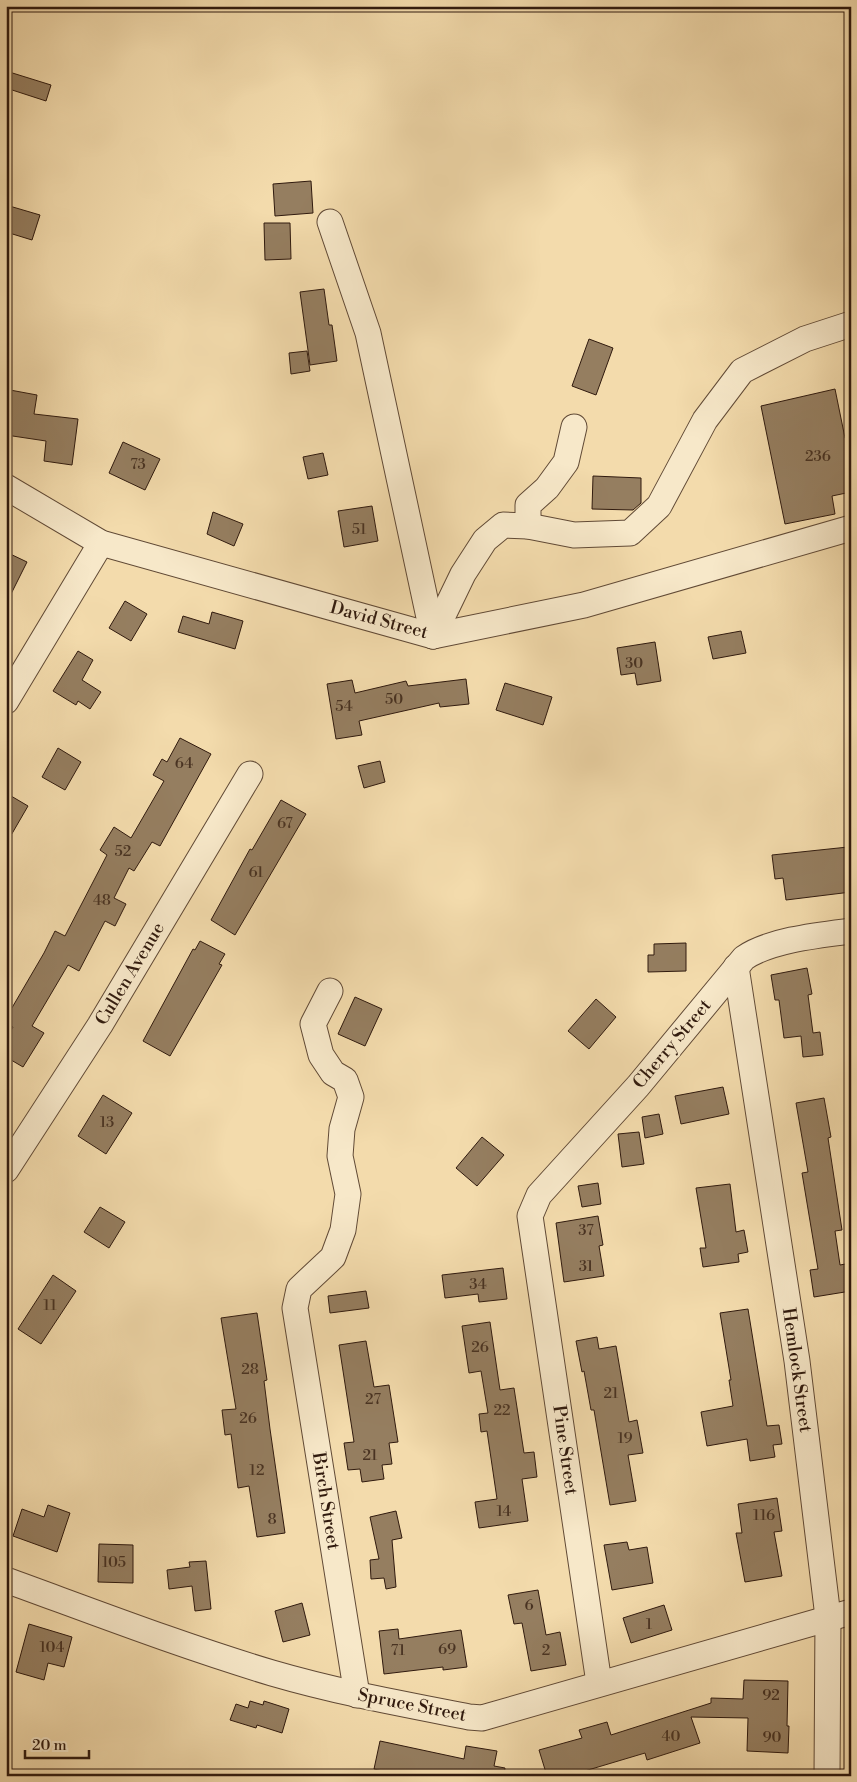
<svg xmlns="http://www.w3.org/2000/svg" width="857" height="1782" viewBox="0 0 857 1782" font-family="'Libre Bodoni',serif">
  <rect width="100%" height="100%" fill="#f3dbac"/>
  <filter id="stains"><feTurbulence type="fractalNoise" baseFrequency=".004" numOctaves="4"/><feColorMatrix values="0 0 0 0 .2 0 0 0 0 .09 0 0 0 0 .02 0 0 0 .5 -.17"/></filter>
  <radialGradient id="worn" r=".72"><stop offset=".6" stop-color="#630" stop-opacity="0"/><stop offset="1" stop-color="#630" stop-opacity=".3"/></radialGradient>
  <g fill="#957e60" stroke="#301a0e">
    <path d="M6,71L51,85L46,101L6,88Z"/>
    <path d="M311,181L313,213L275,216L273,184Z"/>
    <path d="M6,205L40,215L32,240L6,232Z"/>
    <path d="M264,223H290L291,259L265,260Z"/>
    <path d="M324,289L329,325H332L337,361L310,365L300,292Z"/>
    <path d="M589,339L613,348L596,395L572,386Z"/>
    <path d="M307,351L310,371L291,374L289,353Z"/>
    <path d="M835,389L845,438L851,437V492L832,496L835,514L785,524L761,406Z"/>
    <path d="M10,390L37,395L34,414L78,419L72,465L44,461L46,441L6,435V416Z"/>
    <path d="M123,442L160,459L145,490L109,473Z"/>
    <path d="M323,453L328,475L308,479L303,457Z"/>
    <path d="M593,476L641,478V503L633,510L592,509Z"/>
    <path d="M372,506L378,541L344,547L338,511Z"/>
    <path d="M213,512L243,524L234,546L207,534Z"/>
    <path d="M6,552L27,562L6,604Z"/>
    <path d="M125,601L147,614L131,641L109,628Z"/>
    <path d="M212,612L243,621L235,649L178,632L183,616L209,624Z"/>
    <path d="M741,631L746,653L713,659L708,637Z"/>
    <path d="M655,642L661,681L637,685L635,673L621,675L617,648Z"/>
    <path d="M78,651L93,660L82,680L101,692L90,709L78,701L76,705L53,691Z"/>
    <path d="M466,679L469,704L440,707L439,703L359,721L362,735L336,739L327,684L352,680L355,693L406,681L408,686Z"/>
    <path d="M505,683L552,697L543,725L496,710Z"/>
    <path d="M180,738L211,754L160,846L152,842L134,871L129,868L114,898L126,904L115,926L105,921L79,971L68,965L32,1026L44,1033L23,1067L6,1057V1039L13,1027L6,1023V1018L44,953L55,931L65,936L107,855L100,850L114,827L131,838L164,781L153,775L162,759L167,762Z"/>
    <path d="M58,748L81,762L65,790L42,777Z"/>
    <path d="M380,761L385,782L364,788L358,766Z"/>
    <path d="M6,793L28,806L6,844Z"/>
    <path d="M281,800L306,814L235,935L211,920L250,849L252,850Z"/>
    <path d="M848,847L851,892L786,900L783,878L775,879L772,855Z"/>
    <path d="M200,941L225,954L219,964L222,965L170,1056L143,1041L193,949L195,950Z"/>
    <path d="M686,943V971L648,972V955H654V944Z"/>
    <path d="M807,968L812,994L808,995L813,1033L820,1032L823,1055L803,1057L801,1036L784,1038L779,1000H775L771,975Z"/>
    <path d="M355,997L382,1009L365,1046L338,1034Z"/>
    <path d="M596,999L616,1017L589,1049L568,1031Z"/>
    <path d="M723,1087L729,1114L681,1124L675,1096Z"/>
    <path d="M103,1095L132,1113L106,1154L78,1136Z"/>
    <path d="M824,1098L831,1137L828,1138L842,1230L835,1231L840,1265L851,1263V1291L814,1297L810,1270L818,1269L802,1173L808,1172L796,1103Z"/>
    <path d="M659,1114L663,1134L645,1138L642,1117Z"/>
    <path d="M639,1132L644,1164L622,1167L618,1134Z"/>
    <path d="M482,1137L504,1155L477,1186L456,1168Z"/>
    <path d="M598,1183L601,1204L582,1207L578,1186Z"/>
    <path d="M730,1184L736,1232L744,1230L748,1252L738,1254L739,1262L703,1267L700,1248H706L696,1188Z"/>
    <path d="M100,1207L125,1222L109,1248L84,1232Z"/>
    <path d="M598,1216L603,1245L599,1246L604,1276L564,1282L556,1223Z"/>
    <path d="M503,1268L507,1299L479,1302L478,1294L445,1298L442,1275Z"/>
    <path d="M53,1275L76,1291L41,1344L18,1329Z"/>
    <path d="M366,1291L369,1308L330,1313L328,1296Z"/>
    <path d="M748,1309L767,1426L779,1425L782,1444L773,1445L775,1457L750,1461L747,1439L707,1446L701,1412L733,1406L729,1380H731L720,1313Z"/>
    <path d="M257,1313L267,1380L264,1381L270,1429L285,1533L257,1537L249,1486L238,1488L231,1434L225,1435L222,1410L236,1409L221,1318Z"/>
    <path d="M490,1322L500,1390L514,1388L524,1453L534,1452L537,1477L522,1479L528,1521L479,1528L475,1502L497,1499L487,1431L481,1432L479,1414L488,1413L481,1371L469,1373L462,1326Z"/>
    <path d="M597,1337L599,1349L616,1346L629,1422L637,1420L643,1453L628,1455L636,1501L610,1505L594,1410H591L584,1371L582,1372L576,1341Z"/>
    <path d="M366,1341L374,1387L389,1385L398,1442L389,1443L392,1464L382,1465L384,1479L362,1482L360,1469L348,1470L344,1443L354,1442L339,1345Z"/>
    <path d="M777,1498L782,1531L774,1532L782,1576L745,1582L736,1533H742L738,1504Z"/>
    <path d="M48,1505L70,1513L57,1552L13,1536L22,1509L44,1517Z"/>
    <path d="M396,1511L402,1538L392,1540L396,1587L386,1589L384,1578L371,1579L370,1560L379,1559L370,1517Z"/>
    <path d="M627,1542L629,1550L647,1547L653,1583L612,1590L604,1545Z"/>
    <path d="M99,1544L133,1545V1583L98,1582Z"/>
    <path d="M206,1561L211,1609L195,1611L192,1586L169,1589L167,1570L190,1567L189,1562Z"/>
    <path d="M538,1590L546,1635L560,1632L566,1665L531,1671L522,1623L514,1624L508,1595Z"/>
    <path d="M302,1603L310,1635L283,1642L275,1611Z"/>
    <path d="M664,1605L672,1630L631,1643L623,1618Z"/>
    <path d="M29,1624L72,1637L64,1667L48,1663L44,1680L16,1672Z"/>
    <path d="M398,1629L399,1639L461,1630L467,1667L443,1670V1667L384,1674L379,1631Z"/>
    <path d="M744,1680L788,1681L787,1726H789L788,1753L747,1751L748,1718L691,1717L700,1743L647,1760L645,1753L578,1773L579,1776H547L539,1750L582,1738L579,1730L607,1722L611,1735L711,1703V1698L743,1699Z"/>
    <path d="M250,1701L263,1705L264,1701L289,1709L282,1733L257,1725L256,1728L230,1720L236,1704L248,1708Z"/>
    <path d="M380,1741L464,1759L466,1746L497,1751L494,1766L505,1768L504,1776H404L374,1769Z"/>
  </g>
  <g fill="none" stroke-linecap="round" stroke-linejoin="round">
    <g stroke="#614a36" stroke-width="27">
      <g id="minor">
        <path d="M330,222L368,333L433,636"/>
        <path d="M6,487L101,543L433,636L584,605L851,528"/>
        <path d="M528,526V505L547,488L566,462L574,427"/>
        <path d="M433,636L463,574L485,540L503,525L528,526L574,535L630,533L659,506L705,420L742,371L805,339L851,324"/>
        <path d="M6,701L101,543"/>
        <path d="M736,967L797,1361L828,1617L827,1776"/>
        <path d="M330,991L313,1024L321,1055L333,1073L345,1080L351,1097L342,1129L340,1156L348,1194L343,1230L333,1257L299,1289L295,1308L357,1695"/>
        <path d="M6,1170L100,1025L250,774"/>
        <path d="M6,1580C94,1612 182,1646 272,1673C337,1692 403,1704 469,1717L482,1718L851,1612"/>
        <path d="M599,1683L530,1216L539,1195L638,1086L744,958C770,940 819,935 851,931"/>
      </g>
    </g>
    <use href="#minor" stroke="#f7e8c9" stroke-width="25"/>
  </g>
  <g text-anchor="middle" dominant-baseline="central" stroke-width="4.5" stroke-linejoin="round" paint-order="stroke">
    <g font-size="15" fill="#493322">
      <text x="818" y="456">236</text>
      <text x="138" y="464">73</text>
      <text x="359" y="529">51</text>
      <text x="634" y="663">30</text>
      <text x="394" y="699">50</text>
      <text x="344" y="706">54</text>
      <text x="184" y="763">64</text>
      <text x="285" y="823">67</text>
      <text x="123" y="851">52</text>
      <text x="256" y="872">61</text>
      <text x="102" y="900">48</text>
      <text x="107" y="1122">13</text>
      <text x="586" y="1230">37</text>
      <text x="586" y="1266">31</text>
      <text x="478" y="1284">34</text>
      <text x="50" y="1305">11</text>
      <text x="480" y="1347">26</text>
      <text x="250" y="1369">28</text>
      <text x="611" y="1393">21</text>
      <text x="373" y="1399">27</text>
      <text x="502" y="1410">22</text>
      <text x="248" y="1418">26</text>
      <text x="625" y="1438">19</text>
      <text x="370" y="1455">21</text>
      <text x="257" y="1470">12</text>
      <text x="504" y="1511">14</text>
      <text x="764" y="1515">116</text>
      <text x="272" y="1519">8</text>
      <text x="114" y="1562">105</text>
      <text x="529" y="1605">6</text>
      <text x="649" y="1624">1</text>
      <text x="52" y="1647">104</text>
      <text x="447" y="1649">69</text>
      <text x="398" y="1650">71</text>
      <text x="546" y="1650">2</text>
      <text x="771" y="1695">92</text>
      <text x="671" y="1736">40</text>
      <text x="772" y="1737">90</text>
    </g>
    <g font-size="18" fill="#301a0e" stroke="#f7e8c9">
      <text transform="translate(379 620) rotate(15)">David Street</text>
      <text transform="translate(130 974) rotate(-59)">Cullen Avenue</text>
      <text transform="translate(672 1044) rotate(-50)">Cherry Street</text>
      <text transform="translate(797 1370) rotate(82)">Hemlock Street</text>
      <text transform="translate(565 1450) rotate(82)">Pine Street</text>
      <text transform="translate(326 1501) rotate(81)">Birch Street</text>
      <text transform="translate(412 1705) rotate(11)">Spruce Street</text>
    </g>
  </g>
  <rect width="857" height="1782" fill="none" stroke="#f3dbac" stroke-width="25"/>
  <rect x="8" y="8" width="842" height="1767" fill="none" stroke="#301a0e" stroke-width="2.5"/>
  <rect x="12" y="12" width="832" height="1757" fill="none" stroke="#301a0e"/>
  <path d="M25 1750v8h64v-8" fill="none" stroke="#301a0e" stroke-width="2.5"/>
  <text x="32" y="1750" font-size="15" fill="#301a0e" stroke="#f7e8c9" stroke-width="4" paint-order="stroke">20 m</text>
  <rect width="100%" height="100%" filter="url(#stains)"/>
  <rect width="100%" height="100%" fill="url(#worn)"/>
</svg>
